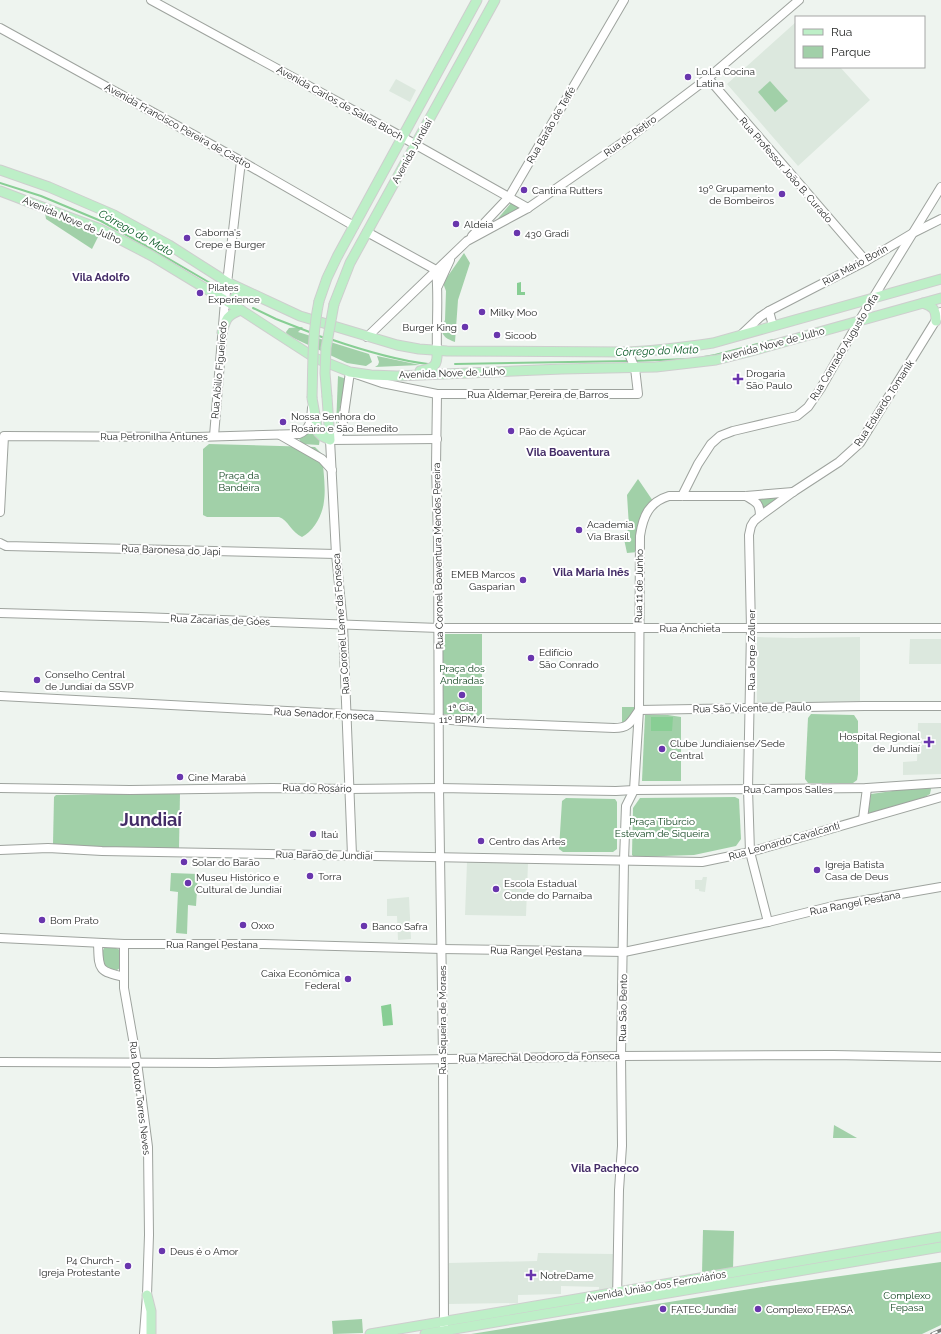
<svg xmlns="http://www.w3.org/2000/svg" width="941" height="1334" viewBox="0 0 941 1334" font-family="Raleway,sans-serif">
  <rect width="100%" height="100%" fill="#eef4ef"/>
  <g fill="#dce8de">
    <path d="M796,22V67H840L870,100L798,166L727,84Z"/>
    <path d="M396,79L416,90L410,102L389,91Z"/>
    <path d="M757,637L795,638L860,637V701L813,703L757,702Z"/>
    <path d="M910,639H941V664H909Z"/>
    <path d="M918,723H941V774L903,775V762L917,761Z"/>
    <path d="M467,862L528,863L526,916L465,915Z"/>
    <path d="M703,877H707L705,892L699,891V889H695V880H702Z"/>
    <path d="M409,897L411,939L398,940L397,916H387V899Z"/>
    <path d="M538,1253L613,1254V1290L599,1292V1287L561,1286V1294L518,1295V1303L448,1304L449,1263L537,1261Z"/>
  </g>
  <g fill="#a1d0a8">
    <path d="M770,81L788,101L775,112L758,92Z"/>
    <path d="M511,203L522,208L495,222Z"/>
    <path d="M52,212L99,235L92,249L46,219L45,213Z"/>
    <path d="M464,253L470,263L458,300L455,342C447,339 443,337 441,329L445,320L446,291L443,283Z"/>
    <path d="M303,327L298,332L369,354L372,362L366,366L347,363L287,335L286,332L289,328Z"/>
    <path d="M377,356L420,365L375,367L378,365L379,362Z"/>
    <path d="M338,376L346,379L336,427Z"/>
    <path d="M313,429L320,438L319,445L302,444L294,430Z"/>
    <path d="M209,444L315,447L322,454C323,467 326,488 324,501C323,514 314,531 302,537C292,533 288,520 279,517H207L203,515V449Z"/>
    <path d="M638,479L653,501L637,526L638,552L627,553L624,539L629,527L627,495Z"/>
    <path d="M781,495L762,511L753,497Z"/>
    <path d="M443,634H482V716L443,714Z"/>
    <path d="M622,707H636L634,727L622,726Z"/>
    <path d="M811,714L854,715L858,721V774L857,780L853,783H808L805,779L808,718Z"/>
    <path d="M645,715H668L681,717V781H642Z"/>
    <path d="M928,786L930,787L931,789L930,794L925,797L868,814L871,794Z"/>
    <path d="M180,793L179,849H143L56,846L53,844L54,797L56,795Z"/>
    <path d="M735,797L739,799L741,839L736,846L694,855L634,857L632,855L633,808L640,798Z"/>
    <path d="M566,798L615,799L617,802V849L613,852H563L559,849L562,801Z"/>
    <path d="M171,873L198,874L196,906L188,905L187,934L176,933L178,892L170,891Z"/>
    <path d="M104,948H116L120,950V968L117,970L105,969C101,964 101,954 104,948Z"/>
    <path d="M834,1125L857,1138H833Z"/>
    <path d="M703,1230L734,1231L733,1269L702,1274Z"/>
    <path d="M941,1262V1325L922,1334H471L769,1286Z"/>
    <path d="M362,1319L363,1333L333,1334L332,1321Z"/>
  </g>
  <g fill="#88ce94">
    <path d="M521,282V292H525V295H517V283Z"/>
    <path d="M651,717H673L672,731H651Z"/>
    <path d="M391,1004L393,1025L383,1026L381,1006Z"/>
  </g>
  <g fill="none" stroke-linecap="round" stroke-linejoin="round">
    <g stroke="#88ce94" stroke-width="2">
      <path d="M0,183L41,196L101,221L150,248L217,287"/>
      <path d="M253,308L276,319L312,333"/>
      <path d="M316,335L325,338"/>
      <path d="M330,339C362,350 394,360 428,364"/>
      <path d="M704,357L715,355L773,340"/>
      <path d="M634,361L688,359"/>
      <path d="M455,364L630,361"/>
    </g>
    <g stroke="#9ea39e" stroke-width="10">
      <g id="secondary">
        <path d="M151,0L395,133L528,208"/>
        <path d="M0,28L241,161L354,226"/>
        <path d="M708,78L866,261"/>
        <path d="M367,232L436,270C439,297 436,324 437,351"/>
        <path d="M472,236L509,197L624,0"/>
        <path d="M438,286L450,260"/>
        <path d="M769,311L773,326"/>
        <path d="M741,335L760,317L769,311L866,261L913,233L941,219"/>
        <path d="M367,337L467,241L528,208L626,140L708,78L799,0"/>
        <path d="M437,394L436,466L438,540L439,788L443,1058L444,1327"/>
        <path d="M280,435L322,459L332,470"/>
        <path d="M214,436L225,301L241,161"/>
        <path d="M330,440L336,554L343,625L352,855"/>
        <path d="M330,440L338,435L342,428L350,372L382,383L437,394H638L635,368L628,352"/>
        <path d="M330,440L437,439"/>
        <path d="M682,496L698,464L711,444L720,436L733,431L797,416L808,407L821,388L859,321L941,187"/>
        <path d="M746,496C756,502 760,503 760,516"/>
        <path d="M0,512L4,436L196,437L299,434C311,429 311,420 312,408"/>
        <path d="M0,543L6,546L336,554"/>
        <path d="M0,613L140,617L439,628H941"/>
        <path d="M0,696L439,719L487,723L614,728C629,728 631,722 639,710L864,706H941"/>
        <path d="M0,788L130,790L272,788L349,789L439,788L616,791L634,790L867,788L941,783"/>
        <path d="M863,819L867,788"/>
        <path d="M0,850L48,848L102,851L702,862L750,852L941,797"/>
        <path d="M768,922L750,852L748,789L751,629L749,535L751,526L754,521L760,516L793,492L839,462L860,443L941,312"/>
        <path d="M0,938L124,944H264L442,949L624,952L768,922L837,905L941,887"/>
        <path d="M98,943C99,969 97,971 124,977"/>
        <path d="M124,944V988L137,1062L148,1147L149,1235L147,1295L144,1334"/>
        <path d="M0,1062L216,1063L621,1056L833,1055L941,1057"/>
        <path d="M617,1301L619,1190L622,1146L621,1056L624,860L626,806L634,790L639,710L640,536C643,516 649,502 669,496H746L793,492"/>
      </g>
    </g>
    <g stroke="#cecece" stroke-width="11">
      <g id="primary">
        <path d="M0,170L49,187L114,215L169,245L227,282L300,316L397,345L419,349L447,351L628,352C657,351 685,347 713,343L941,279"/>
        <path d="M0,191L100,229L152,256L241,310L315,358L350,372L371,375L397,376L562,369L656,367L716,360L748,352L941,298"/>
        <path d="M319,301L327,278L337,257L477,0"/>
        <path d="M923,303C934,307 936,310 936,321"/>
        <path d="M334,304L350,263L495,0"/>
        <path d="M233,305V300L236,296H251"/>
        <path d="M222,332C226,319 227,315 241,310"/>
        <path d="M420,371C434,368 438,366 437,351"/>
        <path d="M312,398L318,432L322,436L330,440L327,397"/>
        <path d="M147,1295L151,1311V1334"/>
        <path d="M370,1334L941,1237"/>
        <path d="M425,1334L941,1247"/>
      </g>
    </g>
    <use href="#secondary" stroke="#fff" stroke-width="8"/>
    <use href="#primary" stroke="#bdefc7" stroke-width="9"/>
    <g stroke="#7a7d7b" stroke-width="3.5">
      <path id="rail" d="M932,1334L941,1330"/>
    </g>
    <use href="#rail" stroke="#fff" stroke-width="2" stroke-dasharray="6" stroke-linecap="butt"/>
    <g stroke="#cecece" stroke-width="11" stroke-linecap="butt">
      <g id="primary-bridge">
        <path d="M327,397L325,373L326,348L334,304"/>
        <path d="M312,398C313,364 312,335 319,301"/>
      </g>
    </g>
    <use href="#primary-bridge" stroke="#bdefc7" stroke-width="9"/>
  </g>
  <g fill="#6936ad" stroke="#fff" stroke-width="1.5">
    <circle cx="688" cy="77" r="4"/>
    <circle cx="524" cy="190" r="4"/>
    <circle cx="782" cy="194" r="4"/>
    <circle cx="456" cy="224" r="4"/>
    <circle cx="517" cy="233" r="4"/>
    <circle cx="187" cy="238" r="4"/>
    <circle cx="200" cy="293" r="4"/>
    <circle cx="482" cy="312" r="4"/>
    <circle cx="465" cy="327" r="4"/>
    <circle cx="497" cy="335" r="4"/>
    <path d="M736 373h4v4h4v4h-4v4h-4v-4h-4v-4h4z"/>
    <circle cx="283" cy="422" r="4"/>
    <circle cx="511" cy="431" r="4"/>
    <circle cx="579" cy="530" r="4"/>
    <circle cx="523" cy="580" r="4"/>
    <circle cx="531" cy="658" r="4"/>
    <circle cx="37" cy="680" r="4"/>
    <circle cx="462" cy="695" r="4"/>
    <path d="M927 736h4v4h4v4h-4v4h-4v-4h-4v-4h4z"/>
    <circle cx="662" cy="749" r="4"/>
    <circle cx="180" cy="777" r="4"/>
    <circle cx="313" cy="834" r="4"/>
    <circle cx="481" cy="841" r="4"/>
    <circle cx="184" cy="862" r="4"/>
    <circle cx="817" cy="870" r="4"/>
    <circle cx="310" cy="876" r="4"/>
    <circle cx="188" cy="883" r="4"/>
    <circle cx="496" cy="889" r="4"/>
    <circle cx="42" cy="920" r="4"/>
    <circle cx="243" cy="925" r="4"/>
    <circle cx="364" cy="926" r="4"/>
    <circle cx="348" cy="979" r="4"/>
    <circle cx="162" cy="1251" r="4"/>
    <circle cx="128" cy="1266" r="4"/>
    <path d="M529 1269h4v4h4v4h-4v4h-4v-4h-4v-4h4z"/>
    <circle cx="663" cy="1309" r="4"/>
    <circle cx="758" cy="1309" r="4"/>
  </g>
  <g text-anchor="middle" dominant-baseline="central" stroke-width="4" stroke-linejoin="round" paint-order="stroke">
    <g font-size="10" fill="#1f2120" stroke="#fff" text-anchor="start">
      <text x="696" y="71">Lo.La Cocina<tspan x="696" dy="12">Latina</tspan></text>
      <text x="774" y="188" text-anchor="end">19º Grupamento<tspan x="774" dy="12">de Bombeiros</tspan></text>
      <text x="532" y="190">Cantina Rutters</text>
      <text x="464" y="224">Aldeia</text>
      <text x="195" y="232">Caborna's<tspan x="195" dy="12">Crepe e Burger</tspan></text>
      <text x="525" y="233">430 Gradi</text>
      <text x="208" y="287">Pilates<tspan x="208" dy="12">Experience</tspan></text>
      <text x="490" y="312">Milky Moo</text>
      <text x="457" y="327" text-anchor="end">Burger King</text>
      <text x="505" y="335">Sicoob</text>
      <text x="746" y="373">Drogaria<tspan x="746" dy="12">São Paulo</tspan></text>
      <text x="291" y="416">Nossa Senhora do<tspan x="291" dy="12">Rosário e São Benedito</tspan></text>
      <text x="519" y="431">Pão de Açúcar</text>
      <text x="587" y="524">Academia<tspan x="587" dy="12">Via Brasil</tspan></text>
      <text x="515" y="574" text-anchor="end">EMEB Marcos<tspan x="515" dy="12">Gasparian</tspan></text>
      <text x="539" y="652">Edifício<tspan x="539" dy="12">São Conrado</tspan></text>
      <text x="45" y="674">Conselho Central<tspan x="45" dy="12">de Jundiaí da SSVP</tspan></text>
      <text x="462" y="707" text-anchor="middle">1ª Cia,<tspan x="462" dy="12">11º BPM/I</tspan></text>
      <text x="920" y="736" text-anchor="end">Hospital Regional<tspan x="920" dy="12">de Jundiaí</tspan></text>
      <text x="670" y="743">Clube Jundiaiense/Sede<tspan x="670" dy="12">Central</tspan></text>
      <text x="188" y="777">Cine Marabá</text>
      <text x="321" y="834">Itaú</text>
      <text x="489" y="841">Centro das Artes</text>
      <text x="192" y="862">Solar do Barão</text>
      <text x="825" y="864">Igreja Batista<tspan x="825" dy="12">Casa de Deus</tspan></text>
      <text x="318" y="876">Torra</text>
      <text x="196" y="877">Museu Histórico e<tspan x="196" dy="12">Cultural de Jundiaí</tspan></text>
      <text x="504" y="883">Escola Estadual<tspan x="504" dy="12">Conde do Parnaíba</tspan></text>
      <text x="50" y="920">Bom Prato</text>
      <text x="251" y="925">Oxxo</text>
      <text x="372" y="926">Banco Safra</text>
      <text x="340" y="973" text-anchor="end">Caixa Econômica<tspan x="340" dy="12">Federal</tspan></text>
      <text x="170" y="1251">Deus é o Amor</text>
      <text x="120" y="1260" text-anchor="end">P4 Church -<tspan x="120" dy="12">Igreja Protestante</tspan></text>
      <text x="540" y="1275">NotreDame</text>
      <text x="671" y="1309">FATEC Jundiaí</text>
      <text x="766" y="1309">Complexo FEPASA</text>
    </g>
    <g font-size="10" fill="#1f2120" stroke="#fff">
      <text transform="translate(340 103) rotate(29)">Avenida Carlos de Salles Bloch</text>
      <text transform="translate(551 125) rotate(-60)">Rua Barão de Teffé</text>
      <text transform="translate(178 126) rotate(29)">Avenida Francisco Pereira de Castro</text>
      <text transform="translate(630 136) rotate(-36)">Rua do Retiro</text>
      <text transform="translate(412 151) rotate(-61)">Avenida Jundiaí</text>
      <text transform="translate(786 170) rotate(49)">Rua Professor João B. Curado</text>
      <text transform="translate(72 220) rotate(23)">Avenida Nove de Julho</text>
      <text transform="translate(855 265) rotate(-29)">Rua Mário Borin</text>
      <text transform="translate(773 344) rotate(-15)">Avenida Nove de Julho</text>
      <text transform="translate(844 347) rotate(-59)">Rua Conrado Augusto Offa</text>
      <text transform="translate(219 370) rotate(-85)">Rua Abilio Figueiredo</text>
      <text transform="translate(452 373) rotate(-2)">Avenida Nove de Julho</text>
      <text x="538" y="394">Rua Aldemar Pereira de Barros</text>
      <text transform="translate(884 403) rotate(-57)">Rua Eduardo Tomanik</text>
      <text x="154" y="436">Rua Petronilha Antunes</text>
      <text transform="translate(171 550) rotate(2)">Rua Baronesa do Japi</text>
      <text transform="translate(438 556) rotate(-91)">Rua Coronel Boaventura Mendes Pereira</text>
      <text transform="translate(639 586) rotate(-89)">Rua 11 de Junho</text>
      <text transform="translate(220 620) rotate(2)">Rua Zacarias de Góes</text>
      <text transform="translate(341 624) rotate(-94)">Rua Coronel Leme da Fonseca</text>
      <text x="690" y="628">Rua Anchieta</text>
      <text transform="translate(751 650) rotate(-90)">Rua Jorge Zollner</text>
      <text transform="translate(752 708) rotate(-1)">Rua São Vicente de Paulo</text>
      <text transform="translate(324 714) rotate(3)">Rua Senador Fonseca</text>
      <text transform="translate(317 788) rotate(1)">Rua do Rosário</text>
      <text x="788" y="789">Rua Campos Salles</text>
      <text transform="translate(784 841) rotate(-16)">Rua Leonardo Cavalcanti</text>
      <text transform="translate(324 855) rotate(1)">Rua Barão de Jundiaí</text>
      <text transform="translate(855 903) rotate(-11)">Rua Rangel Pestana</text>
      <text x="212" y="944">Rua Rangel Pestana</text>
      <text transform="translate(536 951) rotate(1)">Rua Rangel Pestana</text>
      <text transform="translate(623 1008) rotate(-89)">Rua São Bento</text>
      <text transform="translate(442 1020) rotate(-90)">Rua Siqueira de Moraes</text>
      <text transform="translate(539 1057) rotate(-1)">Rua Marechal Deodoro da Fonseca</text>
      <text transform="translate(140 1098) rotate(83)">Rua Doutor Torres Neves</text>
      <text transform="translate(656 1286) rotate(-10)">Avenida União dos Ferroviários</text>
    </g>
    <g font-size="10" fill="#124520" stroke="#fff">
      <text x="239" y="475">Praça da<tspan x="239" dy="12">Bandeira</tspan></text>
      <text x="462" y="668">Praça dos<tspan x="462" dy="12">Andradas</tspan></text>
      <text x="662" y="821">Praça Tibúrcio<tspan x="662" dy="12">Estevam de Siqueira</tspan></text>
      <text x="907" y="1295">Complexo<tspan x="907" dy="12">Fepasa</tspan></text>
    </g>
    <g font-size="11" font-style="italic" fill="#0a5a26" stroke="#fff">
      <text transform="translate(136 233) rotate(29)">Córrego do Mato</text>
      <text transform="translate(657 351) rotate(-2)">Córrego do Mato</text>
    </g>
    <g font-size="11" font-weight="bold" fill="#432c67" stroke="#fff">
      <text x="101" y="277">Vila Adolfo</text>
      <text x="568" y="452">Vila Boaventura</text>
      <text x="591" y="572">Vila Maria Inês</text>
      <text x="605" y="1168">Vila Pacheco</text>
    </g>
    <g font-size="18" font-weight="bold" fill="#432c67" stroke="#fff">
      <text x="151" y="819">Jundiaí</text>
    </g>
  </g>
  <rect x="795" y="16" width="130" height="52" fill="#ffffff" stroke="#a5a6a6"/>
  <rect x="803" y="29" width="20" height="6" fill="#bdefc7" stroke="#a5a6a6"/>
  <text x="831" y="36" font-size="12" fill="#1f2120">Rua</text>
  <rect x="803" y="46" width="20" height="12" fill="#a1d0a8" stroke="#a5a6a6"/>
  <text x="831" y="56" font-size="12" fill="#1f2120">Parque</text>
</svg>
